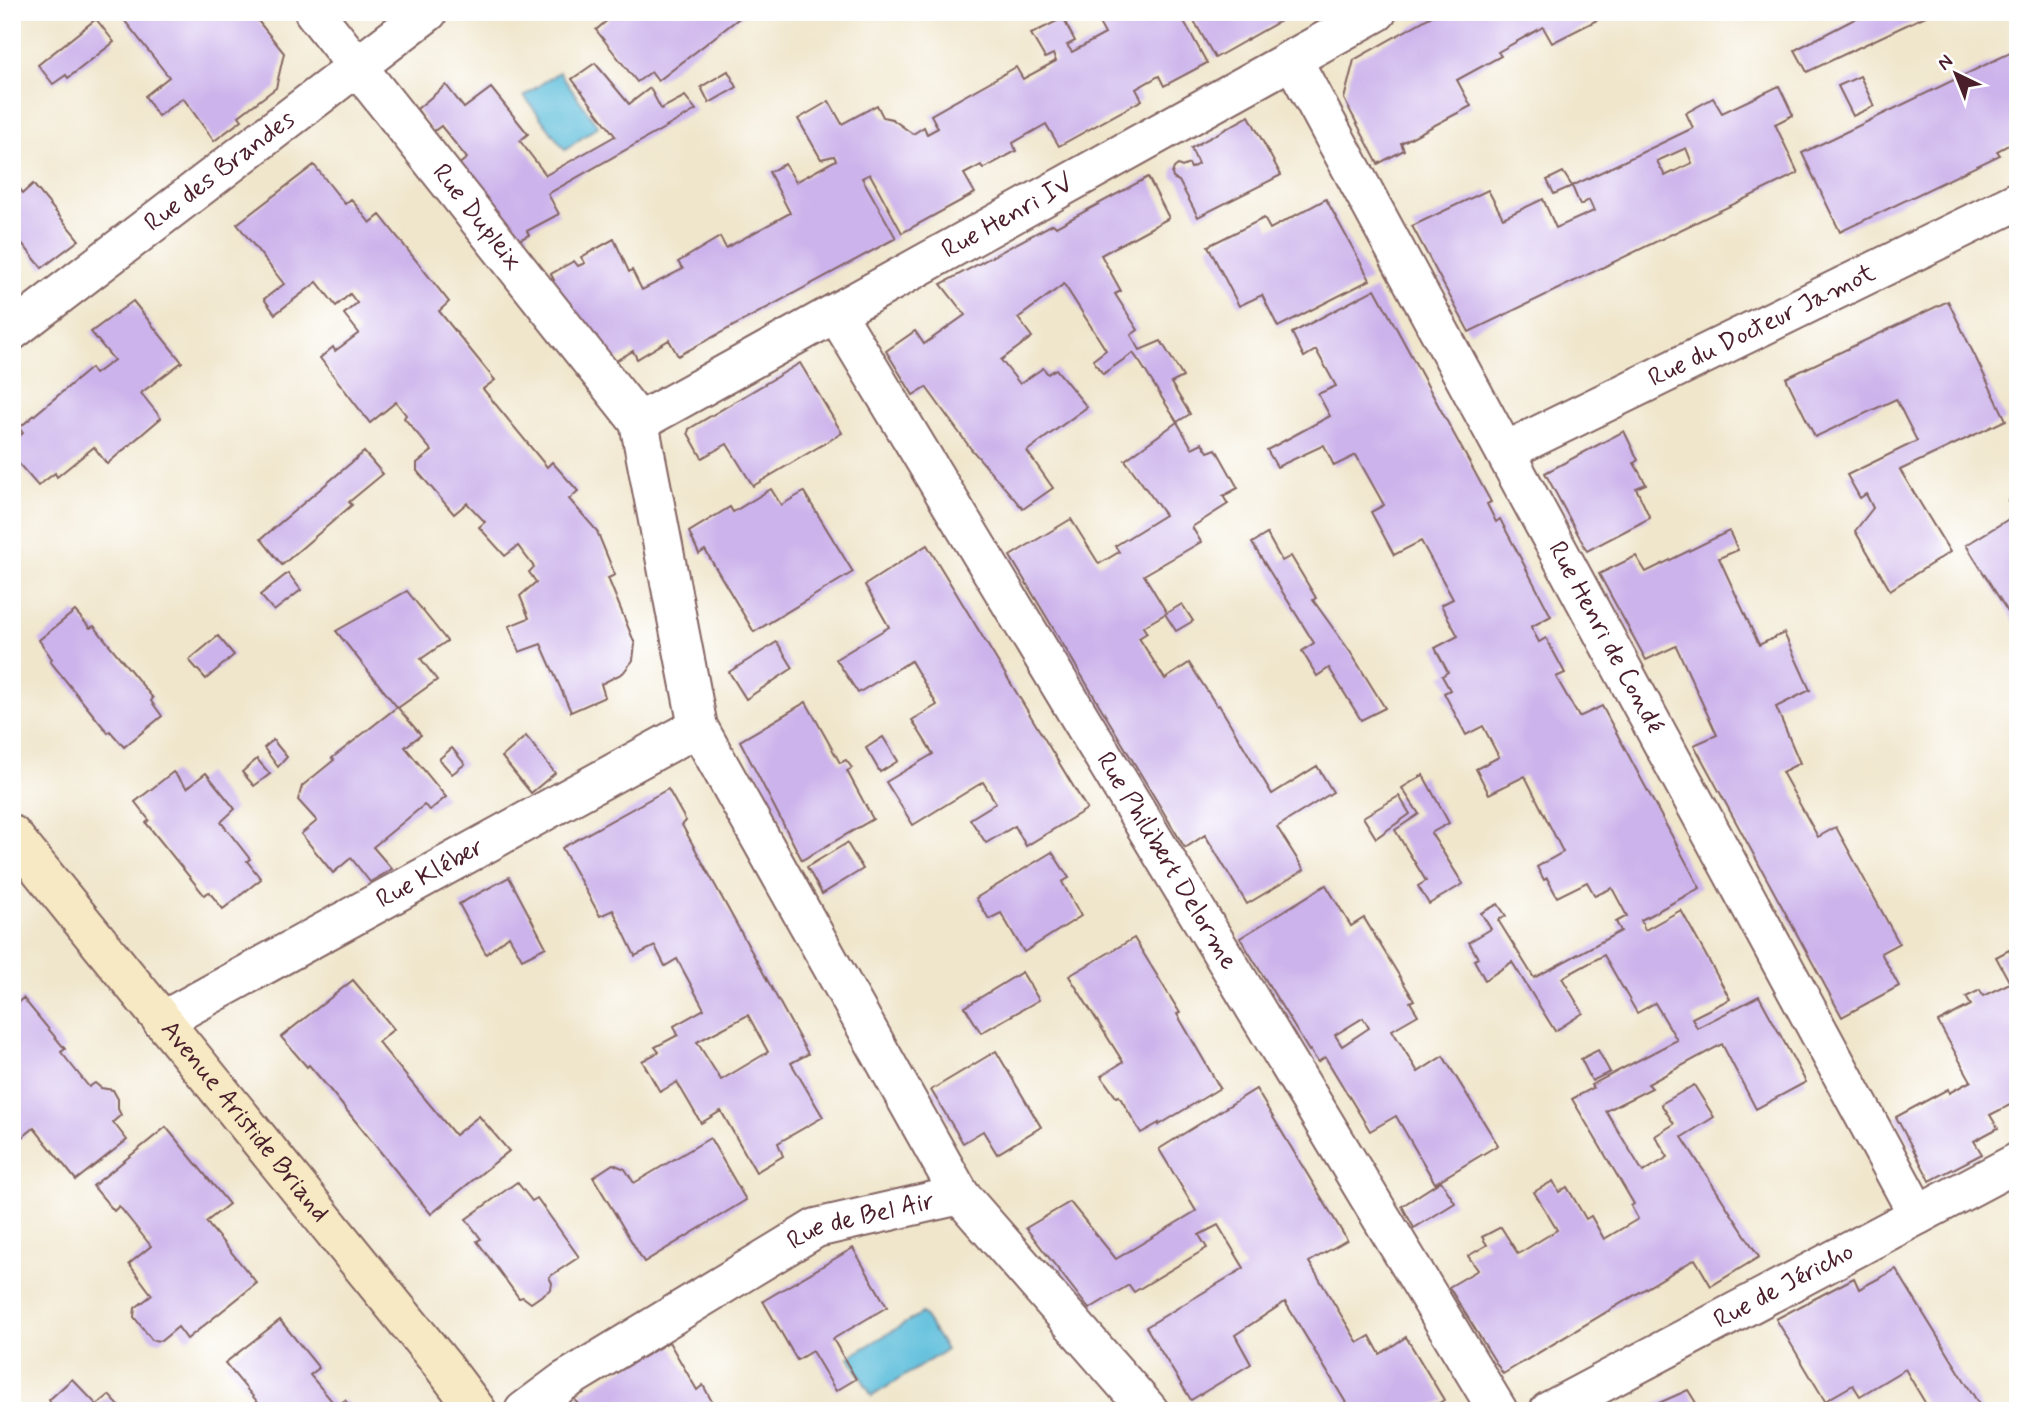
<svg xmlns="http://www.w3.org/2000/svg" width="2030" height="1423" viewBox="0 0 2030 1423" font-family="Mynerve,sans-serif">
  <rect width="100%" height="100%" fill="#fff"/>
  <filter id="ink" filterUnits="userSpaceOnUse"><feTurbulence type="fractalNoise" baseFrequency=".0143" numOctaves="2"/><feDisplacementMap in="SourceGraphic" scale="14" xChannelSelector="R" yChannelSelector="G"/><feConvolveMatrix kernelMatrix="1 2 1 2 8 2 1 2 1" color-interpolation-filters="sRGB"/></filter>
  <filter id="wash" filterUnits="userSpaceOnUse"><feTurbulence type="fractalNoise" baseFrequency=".00686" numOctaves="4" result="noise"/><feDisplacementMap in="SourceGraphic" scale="28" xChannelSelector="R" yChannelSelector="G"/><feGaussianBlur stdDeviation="1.57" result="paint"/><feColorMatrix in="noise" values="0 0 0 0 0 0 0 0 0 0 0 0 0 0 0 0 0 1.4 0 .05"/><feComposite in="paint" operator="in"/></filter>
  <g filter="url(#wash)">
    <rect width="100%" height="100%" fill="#f0e6cc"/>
    <g fill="#5dbedb" stroke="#546e83" stroke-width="2">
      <path d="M559,72L598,126L565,150L524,96Z"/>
      <path d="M922,1313L946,1350L872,1396L849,1357Z"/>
    </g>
    <g id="blocks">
      <g fill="#ccb3eb" fill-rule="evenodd">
        <path d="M135,12H251L284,53L276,88L239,116L242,120L214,141L183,98L158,116L145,96L169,77L125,21Z"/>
        <path d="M617,12H747L658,81L651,72L637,82L596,30Z"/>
        <path d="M1093,12H1179L1207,63L1164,86L1159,76L1136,89L1142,100L1059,146L1046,124L1013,143L1016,151L983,169L981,165L964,174L975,193L902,233L870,174L862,178L896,238L678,356L669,340L637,359L633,351L607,366L544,286L554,280L551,274L574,261L578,266L585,263L581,257L614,239L629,272L632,270L642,290L683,269L678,262L720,237L726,248L790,213L769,172L785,164L796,182L836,160L834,156L821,159L798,119L829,101L842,124L877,105L883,117L892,119L913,134L924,127L927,134L938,128L931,115L1016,67L1023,79L1056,61L1053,54L1045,58L1031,34L1063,18L1075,41L1067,45L1072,52L1105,34Z"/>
        <path d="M1189,12H1296L1215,58Z"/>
        <path d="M1439,12H1598L1601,18L1552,43L1543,27L1498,52L1501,56L1457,80L1471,106L1401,143L1404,150L1378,164L1344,99L1354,60Z"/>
        <path d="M1868,12H1934L1807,72L1795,50Z"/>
        <path d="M96,19L114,42L68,78L66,75L53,84L38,65Z"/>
        <path d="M2018,49V140L1997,151L2000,155L1840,232L1802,153Z"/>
        <path d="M595,63L629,104L650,88L661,109L685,96L696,110L548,194L559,214L527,231L529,235L511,244L453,169L467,158L441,126L433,132L417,109L446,85L464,108L491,88L528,134L520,141L546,175L615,136L572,79Z"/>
        <path d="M728,71L737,87L709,103L701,87Z"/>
        <path d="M1860,76L1874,106L1853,116L1838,86Z"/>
        <path d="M1779,86L1793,115L1775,124L1798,173L1469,332L1412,226L1488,190L1503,218L1543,199L1556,228L1594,211L1589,200L1580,205L1572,186L1693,128L1686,113L1713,98L1722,113ZM1686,148L1692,163L1665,176L1657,161Z"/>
        <path d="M1249,116L1281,175L1198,217L1179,181L1173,178L1172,174L1174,168L1178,165L1182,167L1189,164L1191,168L1198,164L1191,148Z"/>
        <path d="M314,165L345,204L351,199L370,223L380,215L449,302L439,311L495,380L483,389L547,467L552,462L578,491L569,499L597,531L615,575L608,578L635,644L633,660L623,673L601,684L605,697L571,712L541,644L519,652L509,626L529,618L520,596L536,582L529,572L534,567L518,546L505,556L479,527L485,522L467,503L454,514L417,471V463L432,451L404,418L406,415L396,402L370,423L320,358L333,347L335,351L359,333L344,314L357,303L350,294L336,306L317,282L275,314L264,299L284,284L237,224Z"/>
        <path d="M1563,172L1572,186L1554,194L1547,180Z"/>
        <path d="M1148,177L1169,218L1101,255L1121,291L1115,294L1138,330L1131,335L1140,350L1161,341L1183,377L1171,383L1190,414L1177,422L1192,448L1202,443L1208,452L1216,449L1238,488L1223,496L1228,504L1192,527L1201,542L1144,575L1167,613L1182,604L1193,621L1176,631L1165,614L1143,627L1147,633L1139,638L1165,679L1189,663L1217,706L1219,705L1272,794L1317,766L1333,792L1277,827L1304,870L1247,904L1205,835L1185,848L1010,556L1071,519L1099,564L1119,552L1115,546L1165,515L1125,460L1177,422L1141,364L1133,353L1103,374L1093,360L1106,350L1064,284L1018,318L1032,337L1001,360L1020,384L1043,368L1048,374L1056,369L1087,407L1027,451L1053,488L1023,509L971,449L926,387L913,395L886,351L915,331L924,344L965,315L941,284L1053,224L1056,227Z"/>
        <path d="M12,180L23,193L33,184L79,240L42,268L12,231Z"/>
        <path d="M1326,199L1370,280L1278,327L1262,295L1239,306L1208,246L1264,218L1270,229Z"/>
        <path d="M1375,289L1491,502L1487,504L1496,522L1500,519L1551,616L1531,627L1539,642L1546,638L1565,673L1556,677L1579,717L1602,706L1700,888L1641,920L1645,930L1681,910L1730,999L1692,1018L1697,1028L1759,996L1806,1082L1756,1109L1722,1044L1648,1084L1652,1088L1606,1111L1643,1172L1668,1157L1655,1136L1674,1124L1661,1104L1694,1085L1714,1117L1682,1137L1759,1257L1711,1286L1695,1259L1503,1374L1449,1287L1478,1270L1468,1256L1487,1245L1482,1237L1501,1227L1518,1254L1557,1230L1534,1192L1553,1181L1559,1192L1567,1187L1586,1219L1591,1216L1604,1239L1638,1219L1631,1206L1634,1204L1572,1099L1593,1088L1591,1085L1677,1040L1655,1003L1637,1013L1604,955L1562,978L1583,1013L1555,1031L1512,962L1485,980L1474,960L1478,958L1469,942L1491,929L1481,913L1498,904L1506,916L1498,920L1534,978L1621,931L1616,922L1627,916L1612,888L1595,896L1587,882L1557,897L1547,878L1544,880L1537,867L1563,852L1525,776L1489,794L1476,769L1499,757L1483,726L1466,735L1444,693L1450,690L1442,676L1448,672L1435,648L1458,636L1441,605L1453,599L1421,541L1394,555L1371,512L1384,505L1356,455L1334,466L1324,445L1277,467L1267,450L1330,416L1318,394L1336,386L1316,350L1304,357L1292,333Z"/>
        <path d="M133,301L182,362L141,393L161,418L107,464L94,447L57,477L55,473L38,486L12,456V442L23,433L19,428L91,368L95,374L114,360L91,332Z"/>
        <path d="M1948,301L2006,420L1900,470L1950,552L1890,590L1855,531L1873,508L1866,494L1860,498L1847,475L1917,441L1896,399L1815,437L1786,378Z"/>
        <path d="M800,363L842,433L753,486L727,444L702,458L688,433L689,429Z"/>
        <path d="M1624,431L1638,460L1634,463L1646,484L1636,488L1650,518L1587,551L1545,473Z"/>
        <path d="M364,452L383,474L349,502L352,505L282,565L261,539Z"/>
        <path d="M771,489L781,505L804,492L853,572L754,632L705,550L699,554L689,532L730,507L733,512Z"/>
        <path d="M2018,496V628L1966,545L2017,514L2008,501Z"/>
        <path d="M1729,531L1738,550L1719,558L1759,645L1784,633L1810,690L1776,707L1800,763L1782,772L1818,837L1836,827L1899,943L1881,953L1899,986L1842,1017L1694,745L1717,735L1676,646L1646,660L1599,574L1636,556L1646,572Z"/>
        <path d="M1267,534L1282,561L1291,556L1316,598L1313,600L1351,653L1385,708L1361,720L1329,668L1317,676L1302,651L1314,643L1252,543Z"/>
        <path d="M927,545L1087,809L1026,846L1015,826L986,843L970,819L996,803L983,782L913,825L886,782L933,754L912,720L937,705L911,661L858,693L836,659L889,627L865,585Z"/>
        <path d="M288,573L301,590L274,611L260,595Z"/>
        <path d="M407,591L447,641L421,659L437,680L398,708L421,735L405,747L446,797L430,810L424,805L373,847L392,869L370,882L351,858L333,873L301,834L317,821L298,800L302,786L334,760L332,758L397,707L336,631Z"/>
        <path d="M75,611L90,628L94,626L153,698L151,701L162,716L124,747L110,731L108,733L78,696L50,661L52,659L39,640Z"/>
        <path d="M218,636L234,655L206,679L189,660Z"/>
        <path d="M777,642L793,668L746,699L729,672Z"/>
        <path d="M806,702L840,763L846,760L852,768L847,771L873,819L802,860L740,741Z"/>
        <path d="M526,736L555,773L531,793L502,757Z"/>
        <path d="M883,737L898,761L880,772L866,748Z"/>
        <path d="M273,740L287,757L278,767L264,748Z"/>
        <path d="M452,748L465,764L452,774L439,759Z"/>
        <path d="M257,759L270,774L254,786L242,772Z"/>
        <path d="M173,772L187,788L206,773L235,809L221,822L250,859L247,861L261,879L223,909L209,892L204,895L146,823L149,820L135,802Z"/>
        <path d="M1423,775L1449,823L1431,833L1463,884L1429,904L1418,886L1426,881L1395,830L1419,814L1402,788Z"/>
        <path d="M668,789L686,821L682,825L808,1054L791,1063L823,1117L778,1143L783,1156L756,1172L721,1111L701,1123L677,1082L660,1092L642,1061L659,1052L655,1047L678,1035L674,1026L704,1009L677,959L665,966L655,946L635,956L613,910L600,916L562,848ZM748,1015L768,1052L721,1080L697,1042Z"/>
        <path d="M1399,796L1410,814L1376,838L1363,817Z"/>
        <path d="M847,843L863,869L822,894L807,867Z"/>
        <path d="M1052,852L1069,878L1062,882L1081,916L1024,952L1001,913L989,919L976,898Z"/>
        <path d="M509,877L546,947L522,959L509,936L486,954L459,904Z"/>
        <path d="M1326,885L1351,926L1364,918L1414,1000L1410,1002L1418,1015L1392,1030L1418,1072L1443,1056L1498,1145L1435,1183L1396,1116L1370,1131L1325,1057L1318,1062L1310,1050L1309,1051L1240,938ZM1363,1018L1369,1028L1342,1046L1335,1035Z"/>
        <path d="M1134,938L1180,1013L1177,1014L1220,1088L1159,1125V1123L1141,1133L1119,1096L1116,1097L1101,1076L1123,1062L1069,976Z"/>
        <path d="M2009,950L2012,955L2018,952V1101L1990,1115L1998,1128L1974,1141L1982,1154L1930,1181L1896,1117L1948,1089L1949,1093L1971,1081L1938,1022L1971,1005L1966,997L1980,990L1983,996L2010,983L1996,957Z"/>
        <path d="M1022,972L1039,1000L981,1033L965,1007Z"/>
        <path d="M353,980L394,1029L378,1042L455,1135L479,1116L509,1151L431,1214L326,1085L309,1065L307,1067L281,1037Z"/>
        <path d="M23,998L65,1049L61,1052L89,1087L95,1083L101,1088L113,1090L118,1099V1109L121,1115L113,1122L127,1140L76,1180L34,1128L19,1140L12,1132V1118L19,1112L12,1103V1008Z"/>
        <path d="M1598,1050L1610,1072L1592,1081L1581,1059Z"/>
        <path d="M996,1051L1041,1127L997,1154L983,1131L963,1143L931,1090Z"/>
        <path d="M1256,1089L1347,1240L1309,1262L1358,1343L1370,1336L1380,1354L1406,1337L1444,1400L1425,1411H1351L1285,1302L1235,1335L1251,1364L1191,1400L1146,1327L1244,1268L1218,1225L1199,1235L1207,1248L1134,1292L1129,1285L1089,1309L1026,1228L1070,1202L1116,1259L1196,1211L1159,1149Z"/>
        <path d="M166,1127L229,1204L206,1222L257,1283L187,1339L178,1327L161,1341L152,1340L134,1317L135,1308L152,1295L129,1264L151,1246L119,1206L114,1211L93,1186Z"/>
        <path d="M710,1138L746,1200L644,1262L593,1177L613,1164L625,1169L634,1183Z"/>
        <path d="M1441,1181L1455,1203L1414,1228L1402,1206Z"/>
        <path d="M517,1182L532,1201L537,1198L579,1257L549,1277L552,1283L551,1289L531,1303L523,1297L519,1298L477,1241L481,1239L466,1219Z"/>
        <path d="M853,1248L887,1307L833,1339L856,1379L836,1391L812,1351L797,1360L763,1301Z"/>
        <path d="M1896,1269L1980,1406L1983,1411H1930L1905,1369L1860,1396L1853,1385L1825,1401L1776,1319L1854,1278L1859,1289Z"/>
        <path d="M280,1320L319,1368L310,1375L336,1406L345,1400L353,1411H265L225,1363Z"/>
        <path d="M669,1342L697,1390L703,1385L716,1409L713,1411H582L574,1398Z"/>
        <path d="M72,1379L97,1405L109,1395L122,1409L55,1411L49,1400Z"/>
        <path d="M1688,1390L1701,1411H1641Z"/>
      </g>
    </g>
  </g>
  <g filter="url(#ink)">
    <use href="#blocks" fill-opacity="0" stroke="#846563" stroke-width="2"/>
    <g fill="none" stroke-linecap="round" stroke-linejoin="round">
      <g stroke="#846563" stroke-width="42">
        <g id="street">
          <path id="s1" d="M314,12L639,422L698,727L960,1195"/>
          <path id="s2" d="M1292,59L1918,1215"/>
          <path id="s3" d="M836,313L1498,1411"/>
          <path id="s4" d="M12,331L428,12"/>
          <path id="s5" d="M639,422L1377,12"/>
          <path id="s6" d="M1506,451L2018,201"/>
          <path id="s7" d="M162,1021L698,727"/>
          <path id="s8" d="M524,1411L563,1382L816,1228L960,1195L1149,1411"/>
          <path id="s9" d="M1549,1411L2018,1162"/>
        </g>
      </g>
      <g stroke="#846563" stroke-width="42">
        <g id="secondary">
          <path id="s10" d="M12,835L443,1366L477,1411"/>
        </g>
      </g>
      <use href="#street" stroke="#fff" stroke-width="38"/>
      <use href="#secondary" stroke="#f6e9c3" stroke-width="38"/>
    </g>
  </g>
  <g text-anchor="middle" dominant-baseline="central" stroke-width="7" stroke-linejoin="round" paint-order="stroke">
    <g font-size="26" fill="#4a1f2b" stroke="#fff">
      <text stroke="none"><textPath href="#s4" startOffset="262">Rue des Brandes</textPath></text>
      <text stroke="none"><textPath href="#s1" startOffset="262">Rue Dupleix</textPath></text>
      <text stroke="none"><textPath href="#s5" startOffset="422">Rue Henri IV</textPath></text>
      <text stroke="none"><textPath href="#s6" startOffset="285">Rue du Docteur Jamot</textPath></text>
      <text stroke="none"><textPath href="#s2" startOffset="658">Rue Henri de Condé</textPath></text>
      <text stroke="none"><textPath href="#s3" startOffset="640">Rue Philibert Delorme</textPath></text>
      <text stroke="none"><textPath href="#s7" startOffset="306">Rue Kléber</textPath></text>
      <text stroke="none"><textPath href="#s10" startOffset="369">Avenue Aristide Briand</textPath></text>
      <text stroke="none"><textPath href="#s8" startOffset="390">Rue de Bel Air</textPath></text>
      <text stroke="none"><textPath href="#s9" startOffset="266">Rue de Jéricho</textPath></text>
    </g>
  </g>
  <rect width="2030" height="1423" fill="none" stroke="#fff" stroke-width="42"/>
  <g transform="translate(1956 74) rotate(317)" stroke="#ffffff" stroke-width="5" paint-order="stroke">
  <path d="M0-5L12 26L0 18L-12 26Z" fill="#4a1f2b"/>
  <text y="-10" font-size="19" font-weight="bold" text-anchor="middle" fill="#4a1f2b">N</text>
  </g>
</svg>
